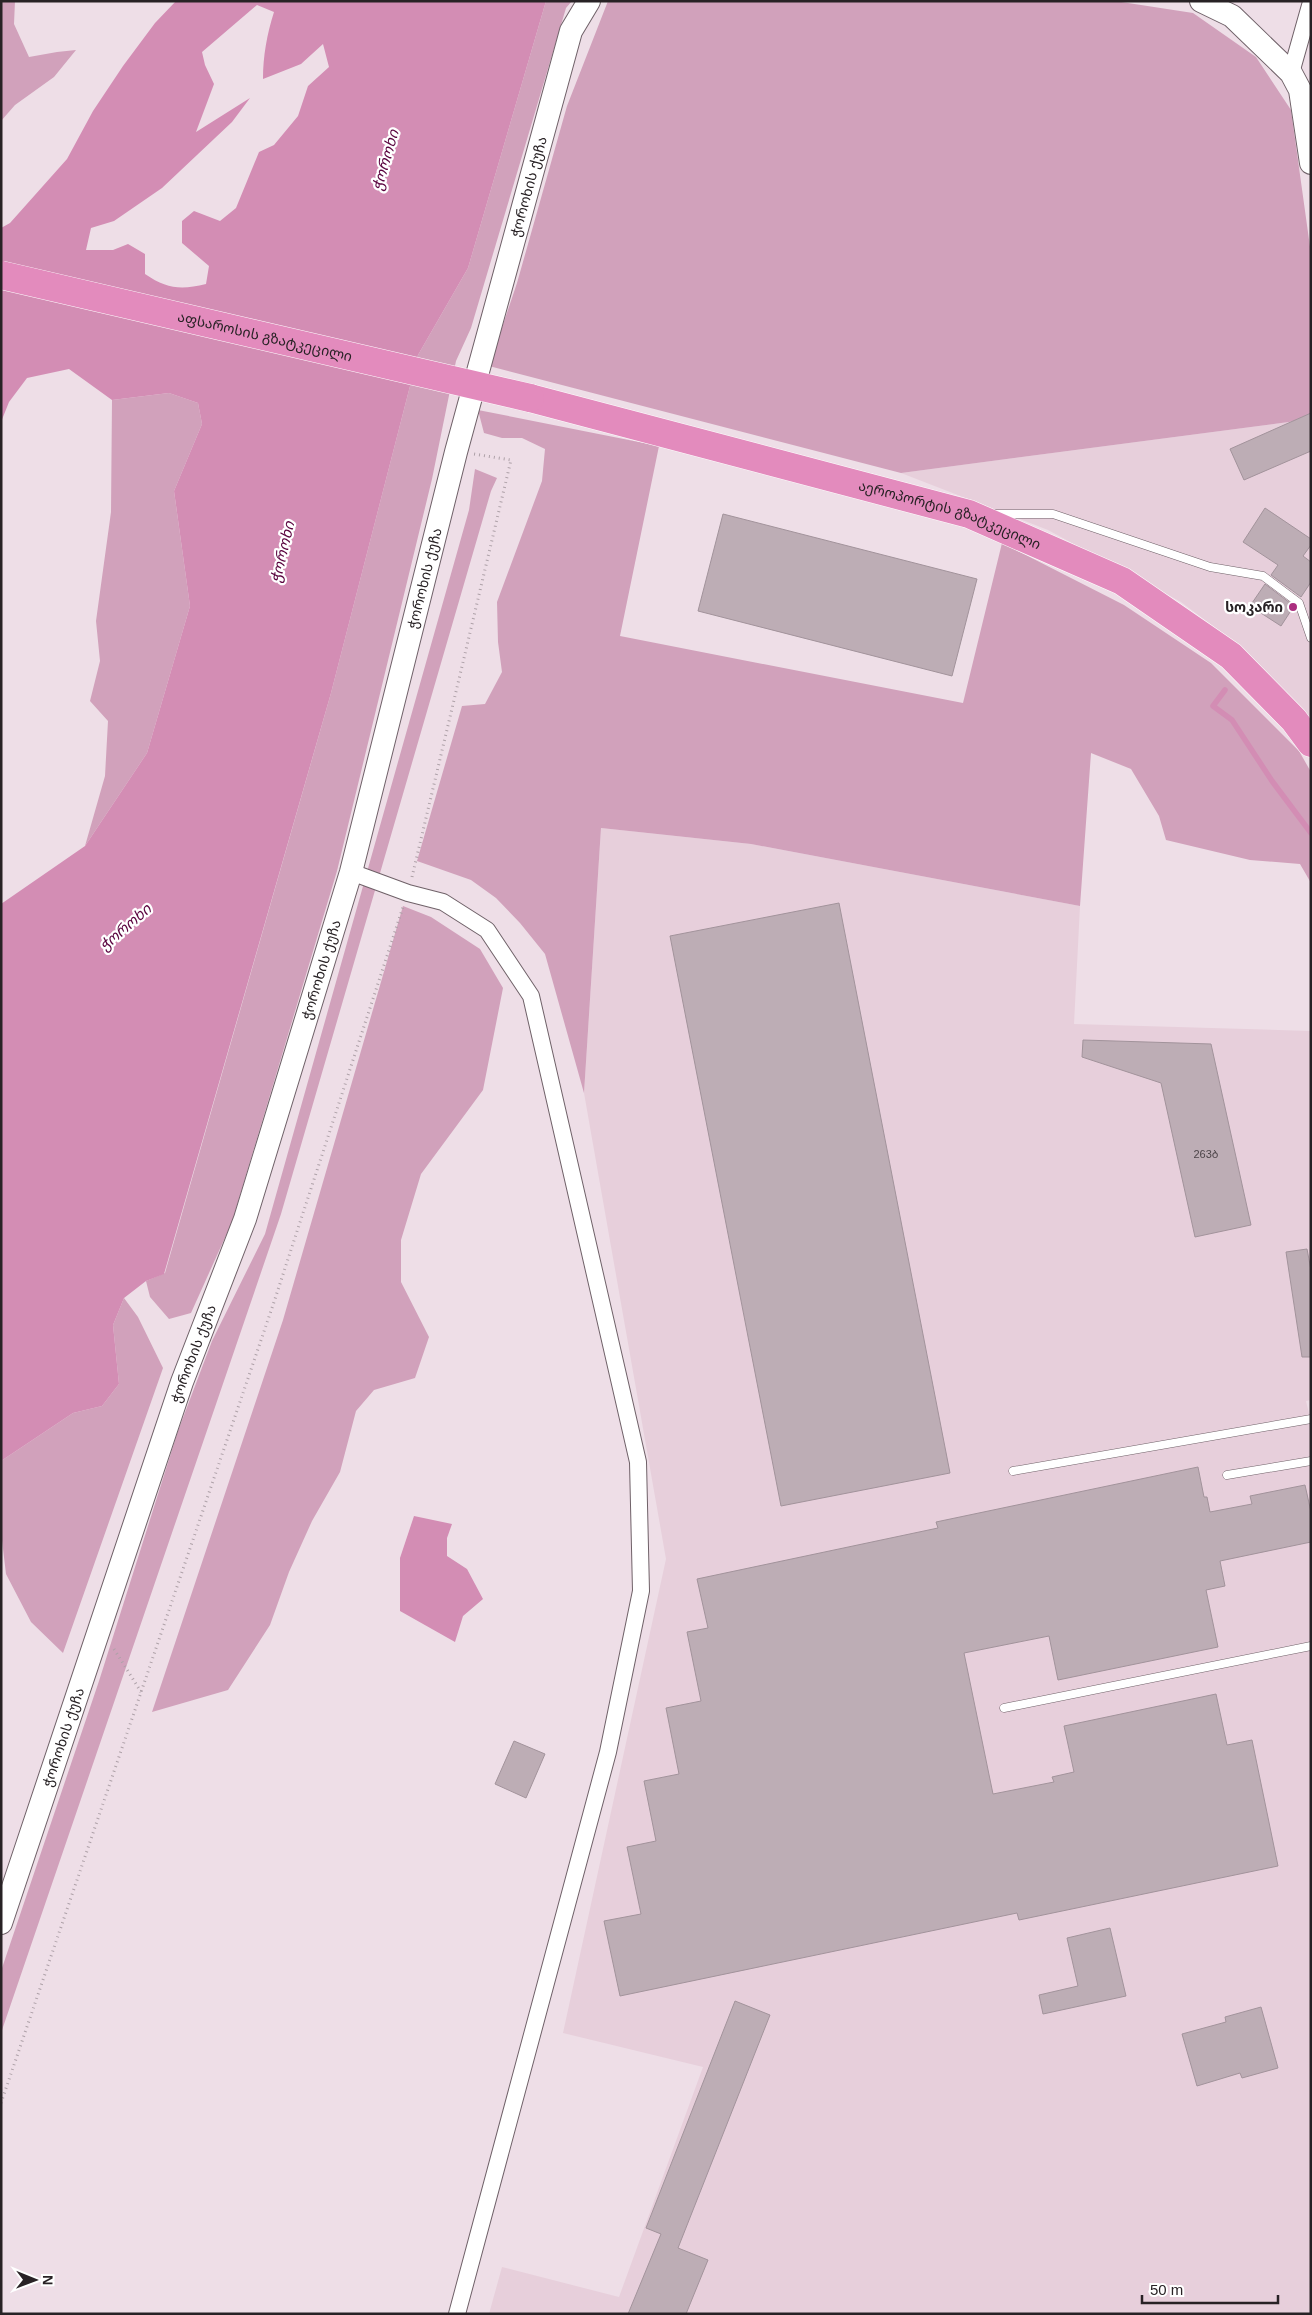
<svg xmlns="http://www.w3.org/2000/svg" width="1312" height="2315" viewBox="0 0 1312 2315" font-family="Helvetica,'Noto Sans Georgian',sans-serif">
  <rect width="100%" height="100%" fill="#eedee7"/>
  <g fill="#e7cfdb">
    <path d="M1311,419V721L1237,644L1181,602L1048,530L901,473Z"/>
    <path d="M601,828L751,844L1080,906L1074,1024L1311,1031V1400L1306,1401L1311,1422V2314H489L502,2267L619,2297L703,2067L563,2033L666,1559L584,1093Z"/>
  </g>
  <g fill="#d1a1bb">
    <path d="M1,1H15L14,24L29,57L57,52L76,50L54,77L15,105L1,121Z"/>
    <path d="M546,1H572L566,8L471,328L456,361L432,479L337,871L232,1222L191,1313L169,1319L150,1297L146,1281L165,1273L331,693L418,355L468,268Z"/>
    <path d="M608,1H1115L1193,13L1256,57L1291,110L1311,254V419L901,473L489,366L517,283L567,106Z"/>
    <path d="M169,393L198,403L202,424L174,491L190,606L147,753L85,846L105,776L108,721L90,701L100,661L96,621L111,512L112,400Z"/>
    <path d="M478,410L659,446L620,636L963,703L1002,543L1124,605L1211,663L1299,751L1311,772V883L1300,864L1250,860L1166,840L1159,816L1131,769L1091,753L1080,906L751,844L601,828L584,1093L545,954L520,923L496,898L471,880L417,861L462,706L485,704L502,672L498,642L497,602L542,481L545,449L522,438H502L484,433Z"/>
    <path d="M475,469L497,478L491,491L281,1214L1,2033V1971L99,1681L178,1431L212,1341L265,1234L469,510Z"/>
    <path d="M403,906L431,917L480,949L503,988L483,1090L421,1174L401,1240V1282L429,1337L415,1378L374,1390L356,1411L340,1472L312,1521L289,1572L270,1625L228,1690L152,1712L283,1320Z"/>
    <path d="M124,1298L138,1317L163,1368L63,1653L31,1622L6,1574L1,1532V1461L73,1413L102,1406L119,1384L113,1325Z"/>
  </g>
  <g fill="#d38db4" fill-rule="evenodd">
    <path d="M176,1H546L468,268L418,355L331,693L164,1274L146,1281L124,1298L113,1325L119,1384L102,1406L73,1413L1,1461V904L85,846L147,753L190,606L174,491L202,424L198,403L169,393L112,400L69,369L27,378L9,402L1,422V228L10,223L67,159L93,111L123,66L155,23ZM257,5L274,12C267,34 263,56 263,79L301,64L323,44L329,67L308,86L298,116L274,145L259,152L236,208L220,221L194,211L182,221V243L209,266L206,284C181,290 167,289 145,274V254L128,244L113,250H86L91,228L114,221L162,188L232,122L250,98L196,132L214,84L205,65L202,52Z"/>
    <path d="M414,1516L452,1524L447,1538V1556L467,1569L483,1599L463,1616L455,1642L400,1611V1558Z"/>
  </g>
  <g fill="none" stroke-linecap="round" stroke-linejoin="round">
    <path stroke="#d38db4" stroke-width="5.5" d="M1225,690L1213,706L1232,720L1272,781L1311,833"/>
  </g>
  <g fill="#bdadb5" stroke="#a2939b">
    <path d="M1311,413V451L1244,480L1230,449Z"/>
    <path d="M1265,508L1311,539V545L1303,556L1311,562V582L1301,597L1271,575L1278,565L1243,542Z"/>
    <path d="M723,514L977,579L952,676L698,611Z"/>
    <path d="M1265,584L1294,606L1281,626L1250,606Z"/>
    <path d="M839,903L950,1473L781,1506L670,936Z"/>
    <path d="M1083,1040L1211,1044L1251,1225L1195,1237L1161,1083L1082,1057Z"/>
    <path d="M1307,1249L1311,1270V1357H1302L1286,1252Z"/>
    <path d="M1198,1467L1204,1497H1207L1210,1512L1252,1504L1250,1496L1305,1485L1311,1512V1542L1220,1561L1225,1586L1206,1590L1218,1647L1058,1680L1049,1636L964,1653L993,1794L1054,1782L1052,1777L1074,1772L1064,1726L1216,1694L1227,1745L1252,1740L1278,1866L1019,1920L1017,1913L620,1996L604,1921L641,1914L627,1847L656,1841L644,1781L679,1774L666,1708L701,1701L687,1632L708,1628L697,1579L938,1528L936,1522Z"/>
    <path d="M514,1741L545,1754L526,1798L495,1784Z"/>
    <path d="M1110,1928L1126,1996L1043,2014L1039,1995L1078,1986L1067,1938Z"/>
    <path d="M735,2001L770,2015L678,2248L708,2260L686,2314H628L661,2234L646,2228Z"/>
    <path d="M1261,2007L1278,2068L1242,2078L1240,2073L1197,2086L1182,2034L1226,2022L1225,2017Z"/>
  </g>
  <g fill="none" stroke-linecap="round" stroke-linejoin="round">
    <g stroke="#6f6168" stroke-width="9">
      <g id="lane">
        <path d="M995,514H1053L1210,567L1263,576L1299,603L1311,638"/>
        <path d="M1013,1471L1311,1419"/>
        <path d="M1227,1475L1311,1461"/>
        <path d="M1004,1708L1311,1646"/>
      </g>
    </g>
    <g stroke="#6f6168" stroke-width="18">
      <g id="street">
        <path d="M1291,73L1311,2"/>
        <path d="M351,872L408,893L443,902L487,930L531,996L638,1462L641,1591L608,1752L457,2314"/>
      </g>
    </g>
    <g stroke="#6f6168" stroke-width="24">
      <g id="secondary">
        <path d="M1201,1L1232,16L1291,73L1300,90L1311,163"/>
        <path id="s1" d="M1,1923L182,1382L245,1219L351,872L456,452L571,31L589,1"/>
      </g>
    </g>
    <g stroke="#fff" stroke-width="29">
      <g id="highway">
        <path id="s2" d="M530,398L969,514L1122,581L1231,656L1294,720L1311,743"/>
      </g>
    </g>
    <g stroke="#aea1a8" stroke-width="3" stroke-dasharray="1 4" stroke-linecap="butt">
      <path d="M412,877L511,460L474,454"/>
      <path d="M114,1649L141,1692"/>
      <path d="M1,2103L273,1305L403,907"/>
    </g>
    <use href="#lane" stroke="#fff" stroke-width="8"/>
    <use href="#street" stroke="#fff" stroke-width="16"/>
    <use href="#secondary" stroke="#fff" stroke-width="22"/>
    <use href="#highway" stroke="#e38bbd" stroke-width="28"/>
    <g stroke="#fff" stroke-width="29" stroke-linecap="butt">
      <g id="highway-bridge">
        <path id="s3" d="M1,275L530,398"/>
      </g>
    </g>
    <use href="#highway-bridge" stroke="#e38bbd" stroke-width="28"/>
  </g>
  <circle fill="#ab2e7f" stroke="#fff" stroke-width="2" cx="1293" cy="607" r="5"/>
  <g text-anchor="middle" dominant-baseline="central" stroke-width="4.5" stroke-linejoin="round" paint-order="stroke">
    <g font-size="11" fill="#4d4549">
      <text x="1206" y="1154">263ბ</text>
    </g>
    <g font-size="14" fill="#282225" stroke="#fff">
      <text stroke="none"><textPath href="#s1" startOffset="1816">ჭოროხის ქუჩა</textPath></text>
      <text stroke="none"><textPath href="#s3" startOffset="271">აფსაროსის გზატკეცილი</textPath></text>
      <text stroke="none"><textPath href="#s2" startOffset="436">აეროპორტის გზატკეცილი</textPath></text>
      <text stroke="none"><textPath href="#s1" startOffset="1411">ჭოროხის ქუჩა</textPath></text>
      <text stroke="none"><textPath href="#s1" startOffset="1006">ჭოროხის ქუჩა</textPath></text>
      <text stroke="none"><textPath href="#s1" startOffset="601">ჭოროხის ქუჩა</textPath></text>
      <text stroke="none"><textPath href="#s1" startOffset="196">ჭოროხის ქუჩა</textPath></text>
    </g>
    <g font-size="14" font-weight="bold" fill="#282225" stroke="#fff" text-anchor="end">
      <text x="1283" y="607">სოკარი</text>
    </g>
    <g font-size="15" font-style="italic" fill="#59023e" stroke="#fff">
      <text transform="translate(385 160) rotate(-74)">ჭოროხი</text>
      <text transform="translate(282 552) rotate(-77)">ჭოროხი</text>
      <text transform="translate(125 927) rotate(-41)">ჭოროხი</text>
    </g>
  </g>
  <rect width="1312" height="2315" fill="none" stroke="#282225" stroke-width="5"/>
  <g transform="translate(35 2280) rotate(91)" stroke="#ffffff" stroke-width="4" paint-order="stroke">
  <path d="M0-4L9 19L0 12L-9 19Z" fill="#282225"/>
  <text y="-8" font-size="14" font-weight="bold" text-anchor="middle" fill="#282225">N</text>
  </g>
  <path d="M1142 2295v8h136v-8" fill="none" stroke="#282225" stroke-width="2.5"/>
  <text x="1150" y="2295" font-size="15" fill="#282225" stroke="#ffffff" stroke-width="4" paint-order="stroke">50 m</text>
</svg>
